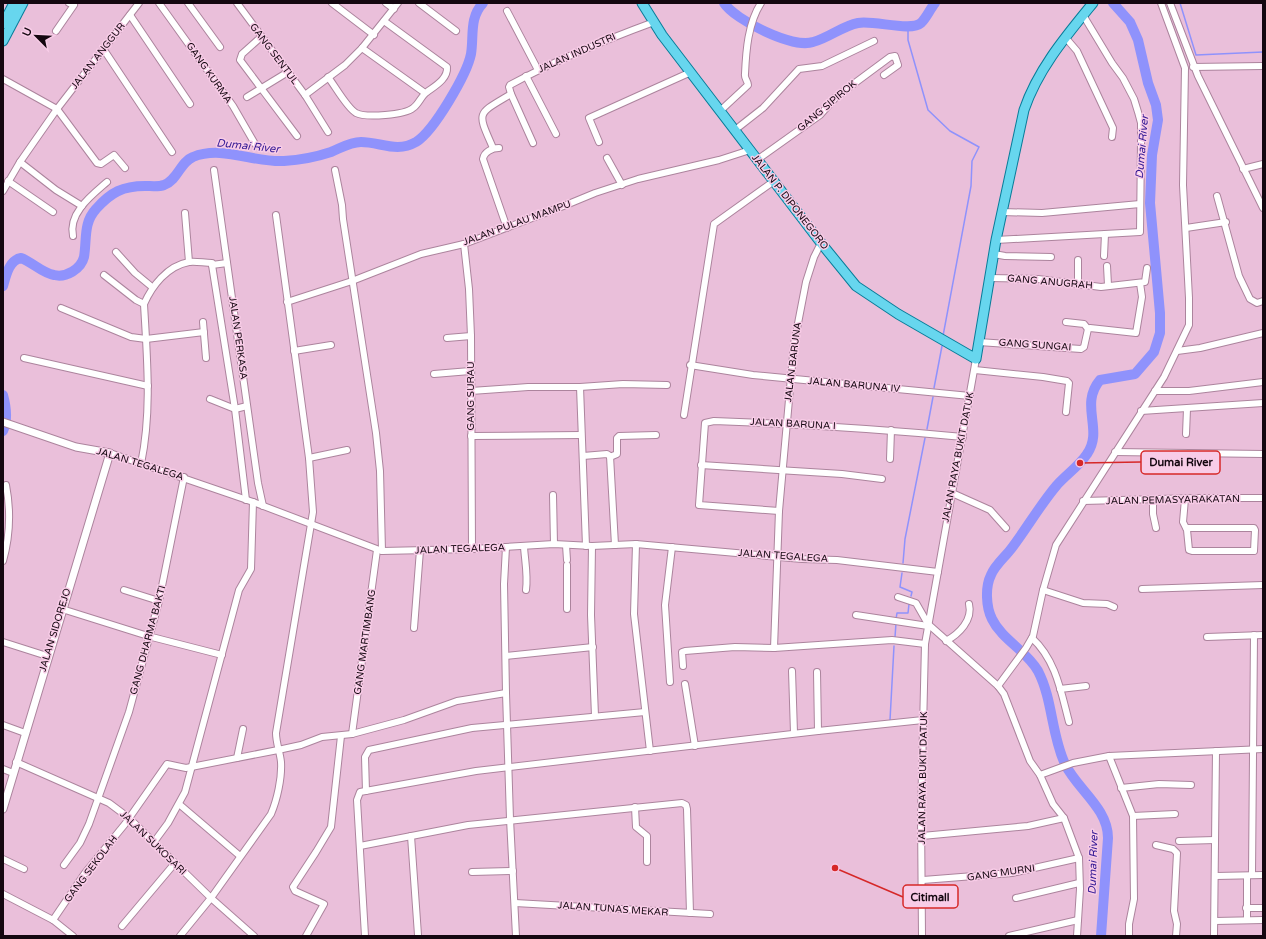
<svg xmlns="http://www.w3.org/2000/svg" width="1266" height="939" viewBox="0 0 1266 939" font-family="'Varela Round',sans-serif">
  <rect width="100%" height="100%" fill="#eabfda"/>
  <g fill="none" stroke-linecap="round" stroke-linejoin="round">
    <g stroke="#8f92fc" stroke-width="1.5">
      <path d="M1180,3L1196,55L1263,52"/>
      <path d="M908,28V40L928,110L950,131L979,147L972,161L971,186L943,336"/>
      <path d="M934,388L942,346"/>
      <path d="M927,429L933,397"/>
      <path d="M903,563L905,539L925,438"/>
      <path d="M902,573L900,587L912,592L911,596"/>
      <path d="M896,619L897,613H908L909,604"/>
      <path d="M895,637L896,623"/>
      <path d="M890,720L894,646"/>
    </g>
    <g stroke="#8f92fc" stroke-width="10">
      <path d="M724,3C735,20 793,49 813,42C829,38 842,26 858,23C874,20 911,32 921,23C927,17 930,9 935,3"/>
      <path d="M3,286C6,276 9,260 21,258C32,262 42,273 54,275C66,278 81,269 84,257C87,240 83,223 96,209C111,192 123,186 145,186C151,186 159,187 164,185C178,180 180,162 193,157C222,145 254,163 284,161C300,160 316,157 331,152C341,148 350,142 361,142C380,142 397,153 416,142C434,131 467,74 471,54C474,36 469,18 483,3"/>
      <path d="M3,395C6,406 8,420 3,431"/>
      <path d="M1101,936L1108,838C1108,808 1077,789 1065,764C1051,734 1053,700 1038,671C1027,651 1002,640 992,619C986,607 985,587 991,575C995,565 1005,557 1011,549C1027,528 1040,505 1057,485C1067,474 1079,466 1087,454C1104,430 1079,405 1100,380L1135,374L1154,352L1160,333V313L1150,203L1152,155L1158,120L1156,105L1148,83L1138,40L1130,22L1113,3"/>
    </g>
    <g stroke="#ac849d" stroke-width="8">
      <g id="minor">
        <path d="M159,3L233,106L255,144"/>
        <path d="M188,3L220,47"/>
        <path d="M237,3L305,95L345,65L362,48L398,3"/>
        <path d="M332,3L374,35"/>
        <path d="M386,3L394,9"/>
        <path d="M419,3L456,31"/>
        <path d="M1170,3L1198,76L1263,208"/>
        <path d="M507,11L538,70"/>
        <path d="M130,15L190,104"/>
        <path d="M56,31L74,5L69,3"/>
        <path d="M261,37L242,54L240,60L297,136"/>
        <path d="M1065,37L1077,51L1113,128L1112,137"/>
        <path d="M362,48L425,93"/>
        <path d="M104,50L172,152"/>
        <path d="M1193,67L1263,66"/>
        <path d="M526,76L556,134"/>
        <path d="M328,77C335,86 347,108 356,113C366,118 405,115 413,108C419,104 421,96 427,92C435,86 448,79 447,67L384,21"/>
        <path d="M3,79L57,109L97,163L101,164L114,155L125,168"/>
        <path d="M305,95L328,132"/>
        <path d="M247,97L288,72"/>
        <path d="M720,111L748,85C748,81 744,78 745,74C746,51 748,23 761,3"/>
        <path d="M735,130L763,108L799,69L822,66L874,41"/>
        <path d="M599,142L589,118L691,72"/>
        <path d="M533,143L511,94L509,87L510,85C556,60 605,40 654,22"/>
        <path d="M493,148C477,111 476,115 511,94"/>
        <path d="M499,148C492,148 484,152 483,159L507,228"/>
        <path d="M607,158L622,185"/>
        <path d="M757,160L820,115L836,97L890,57L895,56L898,65L884,75"/>
        <path d="M20,162L56,190L82,206"/>
        <path d="M1243,169L1263,164"/>
        <path d="M214,170L258,483L263,506"/>
        <path d="M335,170L342,205L343,219L376,433L380,471L382,551"/>
        <path d="M8,181L53,212"/>
        <path d="M3,191L20,162L57,109L139,3"/>
        <path d="M1217,196L1239,276L1250,299L1257,303L1263,301"/>
        <path d="M1002,212L1042,213L1140,204"/>
        <path d="M185,213L189,262"/>
        <path d="M1186,228L1226,222"/>
        <path d="M73,236C68,213 92,195 107,182"/>
        <path d="M996,240L1140,232L1141,143V123L1138,112L1134,99L1123,78L1112,63L1083,15"/>
        <path d="M464,244L469,289L471,336L472,549"/>
        <path d="M116,252L135,273L152,287"/>
        <path d="M994,254L1005,256L1051,257"/>
        <path d="M1104,256L1105,234"/>
        <path d="M212,265L235,409L246,500"/>
        <path d="M1107,266L1108,285"/>
        <path d="M104,275L136,300L144,304"/>
        <path d="M989,278L1038,279L1101,287L1145,282L1147,268"/>
        <path d="M1078,284V260"/>
        <path d="M287,302L352,281L421,254L464,244L566,205L595,193L638,179L719,160L750,150"/>
        <path d="M61,308L131,337L146,339L204,332"/>
        <path d="M203,322L206,358"/>
        <path d="M1066,322L1084,324L1088,329"/>
        <path d="M447,338L471,336"/>
        <path d="M979,342L1081,349L1084,347L1088,329L1090,328L1136,333L1142,297L1140,283"/>
        <path d="M294,351L331,345"/>
        <path d="M1177,351L1200,348L1263,333"/>
        <path d="M24,358L148,386"/>
        <path d="M690,365L753,375L970,396"/>
        <path d="M975,370L1043,377L1067,381L1069,383L1066,412"/>
        <path d="M434,374L470,371"/>
        <path d="M580,387L586,546"/>
        <path d="M471,391L528,387H580L623,384L667,385"/>
        <path d="M1155,391H1189L1263,382"/>
        <path d="M210,399L235,409L247,406"/>
        <path d="M1141,411L1263,403"/>
        <path d="M684,415L714,224L774,181"/>
        <path d="M1186,434L1187,409"/>
        <path d="M471,436L581,435"/>
        <path d="M1115,452L1263,454"/>
        <path d="M110,453L253,502L382,551L472,549L554,544L592,546L636,544L802,559L837,560L938,572"/>
        <path d="M583,456L607,454L610,456L615,545"/>
        <path d="M610,457L617,454V438L619,436L656,435"/>
        <path d="M309,458L347,450"/>
        <path d="M890,459L891,430"/>
        <path d="M141,464C152,411 147,358 144,304C152,286 167,266 189,262C196,261 204,263 212,263V265L227,263"/>
        <path d="M701,465L842,474L882,479"/>
        <path d="M952,493L990,510L1006,528"/>
        <path d="M553,495L554,544"/>
        <path d="M1185,499L1183,522L1187,530L1189,550L1192,551H1254L1255,530L1254,528H1186"/>
        <path d="M1153,500V514L1156,528"/>
        <path d="M1083,501L1197,498H1263"/>
        <path d="M779,511L699,505L705,423L714,421C797,424 880,429 963,437"/>
        <path d="M636,544L634,614L650,751"/>
        <path d="M566,545L567,560"/>
        <path d="M592,546L591,615L595,716"/>
        <path d="M506,547L504,584L506,693L510,819L516,936"/>
        <path d="M524,547C525,561 528,576 526,590"/>
        <path d="M3,561C10,536 11,511 6,485"/>
        <path d="M567,565V609"/>
        <path d="M1142,589L1263,585"/>
        <path d="M124,590L159,601"/>
        <path d="M1043,590L1083,603L1107,604L1114,607"/>
        <path d="M898,597L916,603L928,624L998,686L1004,694L1030,761L1040,775L1053,804L1064,818L1079,858L1080,889L1077,936"/>
        <path d="M62,609L148,636L222,655"/>
        <path d="M856,615L928,626"/>
        <path d="M414,628L420,550"/>
        <path d="M1207,637L1263,635"/>
        <path d="M1032,638C1056,660 1061,692 1069,722"/>
        <path d="M946,641C959,634 973,620 969,604"/>
        <path d="M3,642L47,656"/>
        <path d="M774,648L779,511L794,344L806,282L814,257L821,243"/>
        <path d="M506,656L593,647"/>
        <path d="M683,666L682,652L685,651L735,647L774,648L892,640L925,644"/>
        <path d="M792,671L794,733"/>
        <path d="M817,672L818,731"/>
        <path d="M670,682L665,605L672,547"/>
        <path d="M685,684L695,746"/>
        <path d="M998,686L1026,648L1033,636L1043,590L1056,545L1164,377L1189,325V298L1183,185L1185,68L1161,3"/>
        <path d="M1060,689L1086,686"/>
        <path d="M3,725L25,733"/>
        <path d="M352,734L377,550"/>
        <path d="M1109,756L1133,816L1134,899L1129,924V936"/>
        <path d="M237,758L243,729"/>
        <path d="M16,762L109,803L129,818L211,898L254,936"/>
        <path d="M3,769L13,773"/>
        <path d="M1040,775L1073,763L1109,756L1263,749"/>
        <path d="M1121,788L1159,784L1191,785"/>
        <path d="M366,791L365,757L369,750L472,728L645,712"/>
        <path d="M179,804L240,856"/>
        <path d="M635,807L636,827L647,836V862"/>
        <path d="M1133,816L1175,814"/>
        <path d="M411,836L418,935"/>
        <path d="M922,836L1028,826L1064,818"/>
        <path d="M1179,841L1215,840"/>
        <path d="M154,842L168,823L185,792L239,590L251,569L253,502"/>
        <path d="M1156,845L1173,849L1177,853L1174,911L1177,924L1176,936"/>
        <path d="M360,846L468,825L682,803L686,805L687,809L690,913"/>
        <path d="M3,859L24,869"/>
        <path d="M64,865L80,843L89,824L129,712L159,601L184,477"/>
        <path d="M472,872L513,871"/>
        <path d="M1252,875L1254,635"/>
        <path d="M1216,876L1263,875"/>
        <path d="M923,880L1012,873L1079,858"/>
        <path d="M3,894L53,920L73,936"/>
        <path d="M1016,898L1079,883"/>
        <path d="M515,903L710,914"/>
        <path d="M1246,908H1263"/>
        <path d="M53,920L85,873L125,824L167,764L186,768L278,750L301,745L322,737L352,734L404,720L457,701L506,693"/>
        <path d="M1247,920V876"/>
        <path d="M1215,921L1263,920"/>
        <path d="M122,926L175,863"/>
        <path d="M180,936L211,898L271,814C277,800 282,778 281,762C280,752 276,743 276,733L313,512L309,458L276,215"/>
        <path d="M306,936L324,904L295,891L293,887L316,852L331,827L341,736"/>
        <path d="M365,936L357,800L360,792L476,771L818,731L923,720"/>
        <path d="M922,936L921,815L925,644L976,359"/>
        <path d="M1009,936L1078,920"/>
        <path d="M1214,936L1216,751"/>
      </g>
    </g>
    <g stroke="#ac849d" stroke-width="9">
      <path id="tertiary" d="M3,422L76,447L110,453L3,809"/>
    </g>
    <g stroke="#087c99" stroke-width="11">
      <g id="primary">
        <path d="M642,3L662,35L821,243L856,286L898,314L976,359L996,240L1024,110C1038,69 1066,36 1093,3"/>
        <path d="M3,24L14,3"/>
        <path d="M3,41L23,3"/>
      </g>
    </g>
    <use href="#minor" stroke="#fff" stroke-width="6"/>
    <use href="#tertiary" stroke="#fff" stroke-width="7"/>
    <use href="#primary" stroke="#67d6ee" stroke-width="9"/>
  </g>
  <g text-anchor="middle" dominant-baseline="central" stroke-width="3" stroke-linejoin="round" paint-order="stroke">
    <g font-size="10" fill="#140710" stroke="#f8cce7">
      <text transform="translate(577 53) rotate(-24)">JALAN INDUSTRI</text>
      <text transform="translate(274 54) rotate(53)">GANG SENTUL</text>
      <text transform="translate(98 56) rotate(-52)">JALAN ANGGUR</text>
      <text transform="translate(209 73) rotate(55)">GANG KURMA</text>
      <text transform="translate(827 106) rotate(-40)">GANG SIPIROK</text>
      <text transform="translate(790 202) rotate(52)">JALAN P. DIPONEGORO</text>
      <text transform="translate(517 223) rotate(-20)">JALAN PULAU MAMPU</text>
      <text transform="translate(1050 282) rotate(5)">GANG ANUGRAH</text>
      <text transform="translate(238 338) rotate(82)">JALAN PERKASA</text>
      <text transform="translate(1035 345) rotate(4)">GANG SUNGAI</text>
      <text transform="translate(793 362) rotate(-83)">JALAN BARUNA</text>
      <text transform="translate(854 385) rotate(5)">JALAN BARUNA IV</text>
      <text transform="translate(471 396) rotate(-90)">GANG SURAU</text>
      <text transform="translate(793 424) rotate(3)">JALAN BARUNA I</text>
      <text transform="translate(958 457) rotate(-79)">JALAN RAYA BUKIT DATUK</text>
      <text transform="translate(140 464) rotate(17)">JALAN TEGALEGA</text>
      <text transform="translate(1173 500) rotate(-1)">JALAN PEMASYARAKATAN</text>
      <text transform="translate(460 549) rotate(-2)">JALAN TEGALEGA</text>
      <text transform="translate(783 556) rotate(4)">JALAN TEGALEGA</text>
      <text transform="translate(55 630) rotate(-73)">JALAN SIDOREJO</text>
      <text transform="translate(148 640) rotate(-75)">GANG DHARMA BAKTI</text>
      <text transform="translate(365 642) rotate(-82)">GANG MARTIMBANG</text>
      <text transform="translate(923 778) rotate(-89)">JALAN RAYA BUKIT DATUK</text>
      <text transform="translate(153 843) rotate(44)">JALAN SUKOSARI</text>
      <text transform="translate(91 869) rotate(-53)">GANG SEKOLAH</text>
      <text transform="translate(1001 873) rotate(-8)">GANG MURNI</text>
      <text transform="translate(613 909) rotate(4)">JALAN TUNAS MEKAR</text>
    </g>
    <g font-size="11" font-style="italic" fill="#311793" stroke="#f8cce7">
      <text transform="translate(248 146) rotate(6)">Dumai River</text>
      <text transform="translate(1142 147) rotate(-85)">Dumai River</text>
      <text transform="translate(1093 863) rotate(-88)">Dumai River</text>
    </g>
  </g>
  <path fill="none" stroke="#d62828" stroke-width="1.5" d="M1080 463L1141 462M835 868L903 897"/>
  <g fill="#d62828" stroke="#f8cce7" stroke-width="1.5">
    <circle cx="1080" cy="463" r="4"/>
    <circle cx="835" cy="868" r="4"/>
  </g>
  <g fill="#f8cce7" stroke="#d62828" stroke-width="1.5">
    <rect x="1141" y="451" width="79" height="23" rx="4"/>
    <rect x="903" y="885" width="55" height="23" rx="4"/>
  </g>
  <g font-size="11" text-anchor="middle" font-weight="bold" fill="#140710">
    <text x="1181" y="466">Dumai River</text>
    <text x="930" y="901">Citimall</text>
  </g>
  <rect width="1266" height="939" fill="none" stroke="#140710" stroke-width="8"/>
  <g transform="translate(36 36) rotate(294)" stroke="#f8cce7" stroke-width="3" paint-order="stroke">
  <path d="M0-3L7 15L0 10L-7 15Z" fill="#140710"/>
  <text y="-6" font-size="11" font-weight="bold" text-anchor="middle" fill="#140710">U</text>
  </g>
</svg>
